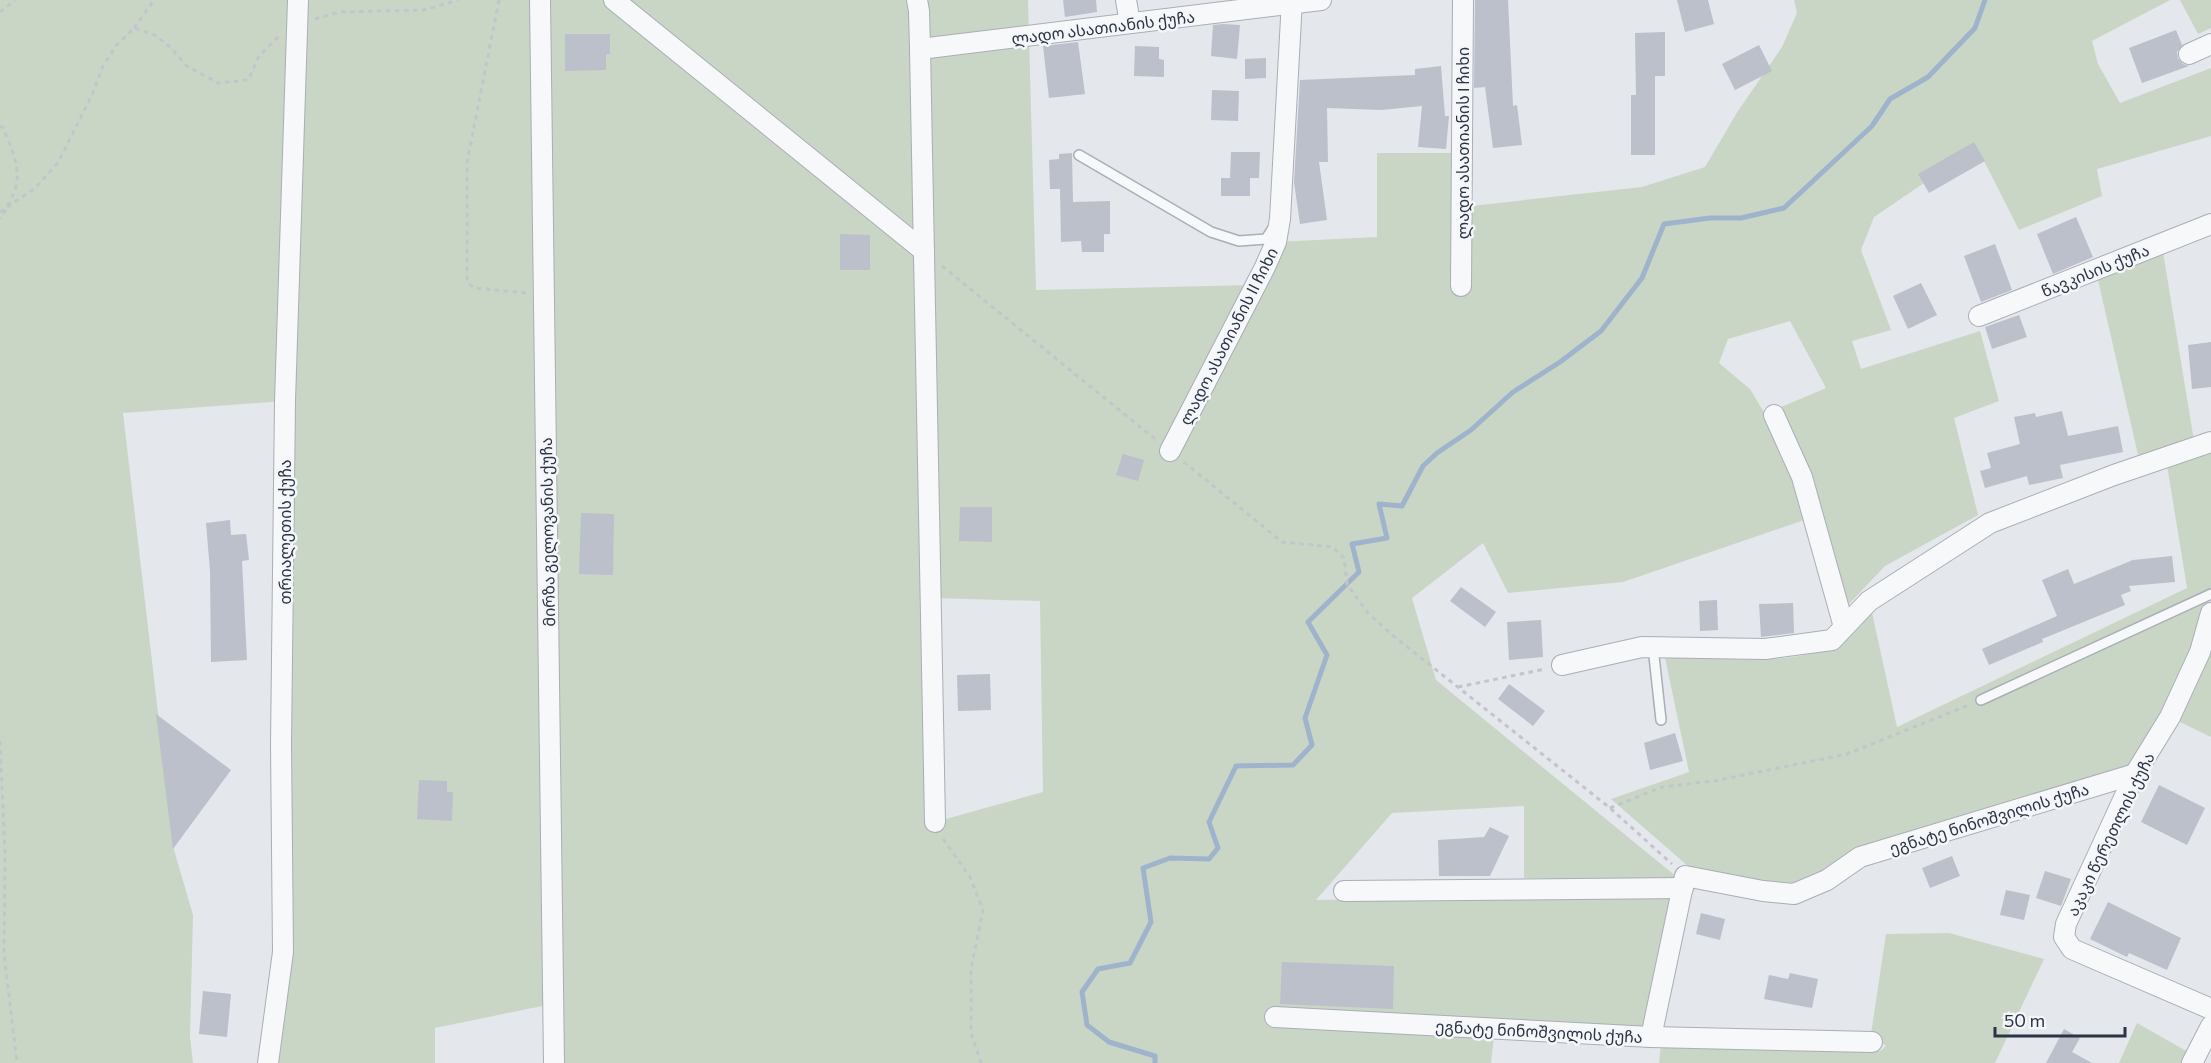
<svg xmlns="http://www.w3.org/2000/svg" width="2211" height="1063" viewBox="0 0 2211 1063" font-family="Commissioner,'Noto Sans Georgian',sans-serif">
  <rect width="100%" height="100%" fill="#e4e7ec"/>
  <g fill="#c9d6c5" fill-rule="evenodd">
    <path d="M0,0H1028L1036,290L1255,285L1276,242L1377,237V153H1461L1462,207L1642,187L1705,167L1738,111L1782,47L1797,13L1794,0H2170L2092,41L2098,64L2120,103L2211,68V136L2097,169L2102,196L2019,230L1977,147L1874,217L1861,250L1891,330L1852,341L1861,369L1980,331L1999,401L1954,418L1978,515L1885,566L1849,604L1808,470L1779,408L1826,388L1790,321L1728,339L1719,363L1750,389L1795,464L1788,467L1807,519L1623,582L1508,593L1483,543L1412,598L1436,680L1678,878L1676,882L1524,878V806L1392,813L1316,900L1674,894L1644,1028L1494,1036L1491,1063H554L552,1004L435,1028V1063H268L283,952L284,401L123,413L174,850L193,915L190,1037L193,1063H0ZM931,598L1040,601L1043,792L935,822Z"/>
    <path d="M2180,0H2211V28L2198,34Z"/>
    <path d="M2163,252L2194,441L2139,459L2098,280Z"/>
    <path d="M2211,452V593L2195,643L2169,705L2130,767L1820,876L1790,888L1689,867L1611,799L1689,772L1664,653C1714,659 1785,666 1833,647C1844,643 1862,618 1871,608L1897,727L2187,588L2167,465Z"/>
    <path d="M2211,644V737L2178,721Z"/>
    <path d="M1949,933L2044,959L1995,1063H1659L1661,1045L1880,1051L1886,1046L1871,1034L1886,934Z"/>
    <path d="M2137,1023L2188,1052L2182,1063H2119Z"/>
  </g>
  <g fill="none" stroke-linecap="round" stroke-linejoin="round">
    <path stroke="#9fb4cc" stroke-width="5" d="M1155,1063V1056L1109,1042L1087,1025L1082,992L1098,969L1130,963L1151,922L1143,868L1170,858L1209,859L1218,848L1209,822L1236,766L1293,765L1312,745L1305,718L1327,655L1308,622L1359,572L1352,544L1387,538L1379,504L1402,506L1423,466L1437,453L1471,430L1513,392L1560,362L1601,331L1642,278L1664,224L1710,218H1741L1784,208L1872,126L1890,99L1928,77L1975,28L1985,0"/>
  </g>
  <g fill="#bbc0ca">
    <path d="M1063,0H1096L1097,12L1065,17Z"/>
    <path d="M1475,0H1508L1513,106L1517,105L1522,145L1493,148L1485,87L1474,88Z"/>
    <path d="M1677,0H1708L1714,24L1685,32Z"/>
    <path d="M1223,24L1240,25L1237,59L1211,56L1213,25Z"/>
    <path d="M2176,30L2182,45L2177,52L2178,58L2183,64L2189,66L2142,83L2129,48Z"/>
    <path d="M1665,32V76H1655V155H1631V95H1636L1635,33Z"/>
    <path d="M565,34H610V54H606V70L565,71Z"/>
    <path d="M1078,42L1085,94L1049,98L1043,46Z"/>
    <path d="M1759,45L1772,71L1735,90L1722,64Z"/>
    <path d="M1135,46L1159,47V59L1164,60V77L1134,76Z"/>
    <path d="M1266,58V78L1245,79V59Z"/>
    <path d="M1441,66L1445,116H1449L1446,149L1418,147L1422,106L1381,110L1327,108L1328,162H1319L1327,220L1300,224L1294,182L1300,80L1415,75V69Z"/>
    <path d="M1212,90L1239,91L1238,121L1211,120Z"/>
    <path d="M1974,142L1985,161L1929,193L1918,174Z"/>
    <path d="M1231,152H1260L1259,178H1250V196H1221V178H1230Z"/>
    <path d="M1072,153L1073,202L1110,201V234H1104V252H1082L1081,241L1061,242L1060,189H1050L1049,160L1059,159V154Z"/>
    <path d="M2076,217L2093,257L2053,274L2037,234Z"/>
    <path d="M840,234L870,235V270H840Z"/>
    <path d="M1995,244L2012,290L1981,302L1964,256Z"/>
    <path d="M1921,283L1937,315L1908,329L1893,296Z"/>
    <path d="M2019,315L2027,337L1992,349L1985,327Z"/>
    <path d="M2211,342V387L2192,389L2188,345Z"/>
    <path d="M2062,411L2068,436L2118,426L2123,452L2060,465L2063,478L2029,485L2027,476L1985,488L1980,471L1991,468L1987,453L2020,444L2014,417L2035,413L2036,417Z"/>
    <path d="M1123,454L1144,460L1138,481L1116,475Z"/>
    <path d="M960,507H992V542L959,541Z"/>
    <path d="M581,513L614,514L613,575L579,574Z"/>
    <path d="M230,520L231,535L246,534L249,560L242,561L247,660L211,662L210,571L206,523Z"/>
    <path d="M2172,556L2175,582L2129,586L2131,591L2121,595L2125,605L2042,639L2043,642L1989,665L1982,649L2057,616L2042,580L2068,569L2074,584L2133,560Z"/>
    <path d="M1461,587L1496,612L1485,627L1450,601Z"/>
    <path d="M1717,600L1718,630L1700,631L1699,601Z"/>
    <path d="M1793,603L1794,633L1761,637L1759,604Z"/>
    <path d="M1541,620L1543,657L1509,660L1507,622Z"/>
    <path d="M990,674L991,710L958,711L957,675Z"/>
    <path d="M1509,684L1545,711L1533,726L1498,699Z"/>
    <path d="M156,714L231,770L173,849Z"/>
    <path d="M1675,733L1683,761L1650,770L1644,743Z"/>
    <path d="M419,780L447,781V792H453L452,821L417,819Z"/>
    <path d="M2159,785L2205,808L2187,845L2141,822Z"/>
    <path d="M1490,827L1509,836L1490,876H1439L1438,840L1484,837Z"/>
    <path d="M1952,856L1960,876L1930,888L1922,868Z"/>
    <path d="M2045,871L2071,879L2061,906L2036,898Z"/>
    <path d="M2006,890L2030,895L2024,920L2000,915Z"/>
    <path d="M2108,902L2181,938L2167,970L2129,953L2127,957L2090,939Z"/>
    <path d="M1701,913L1725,919L1720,940L1696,934Z"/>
    <path d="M1282,962L1394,966L1393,1009L1280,1004Z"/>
    <path d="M1790,973L1818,979L1812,1008L1764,999L1769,975L1788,979Z"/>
    <path d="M203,991L231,994L227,1037L199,1034Z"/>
    <path d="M2064,1029L2080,1038L2072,1052L2092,1063H2046Z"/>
  </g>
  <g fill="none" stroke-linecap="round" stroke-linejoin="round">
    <g stroke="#a9aeb7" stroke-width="12">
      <g id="lane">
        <path d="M1079,155L1211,232L1239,241L1266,239L1273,228"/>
        <path d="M1653,647L1661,720"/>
        <path d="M1981,700L2211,594"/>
      </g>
    </g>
    <g stroke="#a9aeb7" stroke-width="22">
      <g id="street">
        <path d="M540,0L554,1063"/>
        <path d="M614,0L924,251"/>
        <path d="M917,0L919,11L920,49L935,822"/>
        <path d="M1126,0L1130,23"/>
        <path d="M920,49L1321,0"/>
        <path d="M2189,54L2211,44"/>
        <path d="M1461,286L1463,0"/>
        <path d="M1979,316L2211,224"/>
        <path d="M1774,415L1802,477L1844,627"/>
        <path d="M1170,451L1265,267L1276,242L1280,219L1292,0"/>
        <path d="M2211,613L2200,652L2170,717L2135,774L2066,924L2064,937L2072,949L2211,1009"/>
        <path d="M1562,665L1642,647L1765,649L1832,640L1869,601L1990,523L2114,475L2211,442"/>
        <path d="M1344,891L1683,888"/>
        <path d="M1275,1017L1651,1037L1685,876L1763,891L1794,894L1827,880L1860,857L2135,774"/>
        <path d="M1651,1037L1872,1042"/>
        <path d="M268,1063L283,952L281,744L285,401L298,0"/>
        <path d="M2192,1063L2211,1026"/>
      </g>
    </g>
    <g stroke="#c2c5cb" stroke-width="3" stroke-dasharray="4.5 4.5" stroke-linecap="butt">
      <path d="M499,0L467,162V282L474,288L527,293"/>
      <path d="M0,12L15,0"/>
      <path d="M315,19L339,12L423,10L458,0"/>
      <path d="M134,28L154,0"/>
      <path d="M0,126L3,128C9,142 19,164 17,179C16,192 7,208 0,219"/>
      <path d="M0,212L35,188L58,163L92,95L103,66L116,46L134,28L155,35L170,47L187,66L218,83L248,80L259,56L280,35"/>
      <path d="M942,266L1155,439"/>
      <path d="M1184,462L1282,542L1333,547L1344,558L1347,584L1368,613L1391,634L1610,808L1672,864"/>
      <path d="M1458,687L1545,669"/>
      <path d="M0,741L5,853L4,954L17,1063"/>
      <path d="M1610,808L1662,787L1714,781L1847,754L1969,705"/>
      <path d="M943,839L970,877L983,910L971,968V1033L981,1063"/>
    </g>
    <use href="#lane" stroke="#f7f8fa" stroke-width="9"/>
    <use href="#street" stroke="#f7f8fa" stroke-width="20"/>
  </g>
  <g text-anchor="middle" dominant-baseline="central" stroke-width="5" stroke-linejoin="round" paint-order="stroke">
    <g font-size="16" fill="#2b3445" stroke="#f4f6f9">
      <text transform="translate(1103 27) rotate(-7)">ლადო ასათიანის ქუჩა</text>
      <text transform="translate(1462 143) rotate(-90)">ლადო ასათიანის I ჩიხი</text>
      <text transform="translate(2095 270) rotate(-22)">წავკისის ქუჩა</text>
      <text transform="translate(1228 336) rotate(-63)">ლადო ასათიანის II ჩიხი</text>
      <text transform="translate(284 532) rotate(-90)">თრიალეთის ქუჩა</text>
      <text transform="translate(547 532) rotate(-91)">მირზა გელოვანის ქუჩა</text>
      <text transform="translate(1989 818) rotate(-17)">ეგნატე ნინოშვილის ქუჩა</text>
      <text transform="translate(2110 834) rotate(-64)">აკაკი წერეთლის ქუჩა</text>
      <text transform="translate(1539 1031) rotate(3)">ეგნატე ნინოშვილის ქუჩა</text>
    </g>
  </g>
  <path d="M1995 1027v9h130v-9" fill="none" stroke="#2b3445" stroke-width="3"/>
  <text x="2004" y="1027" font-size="18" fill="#2b3445" stroke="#f4f6f9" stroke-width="4.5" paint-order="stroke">50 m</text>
</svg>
